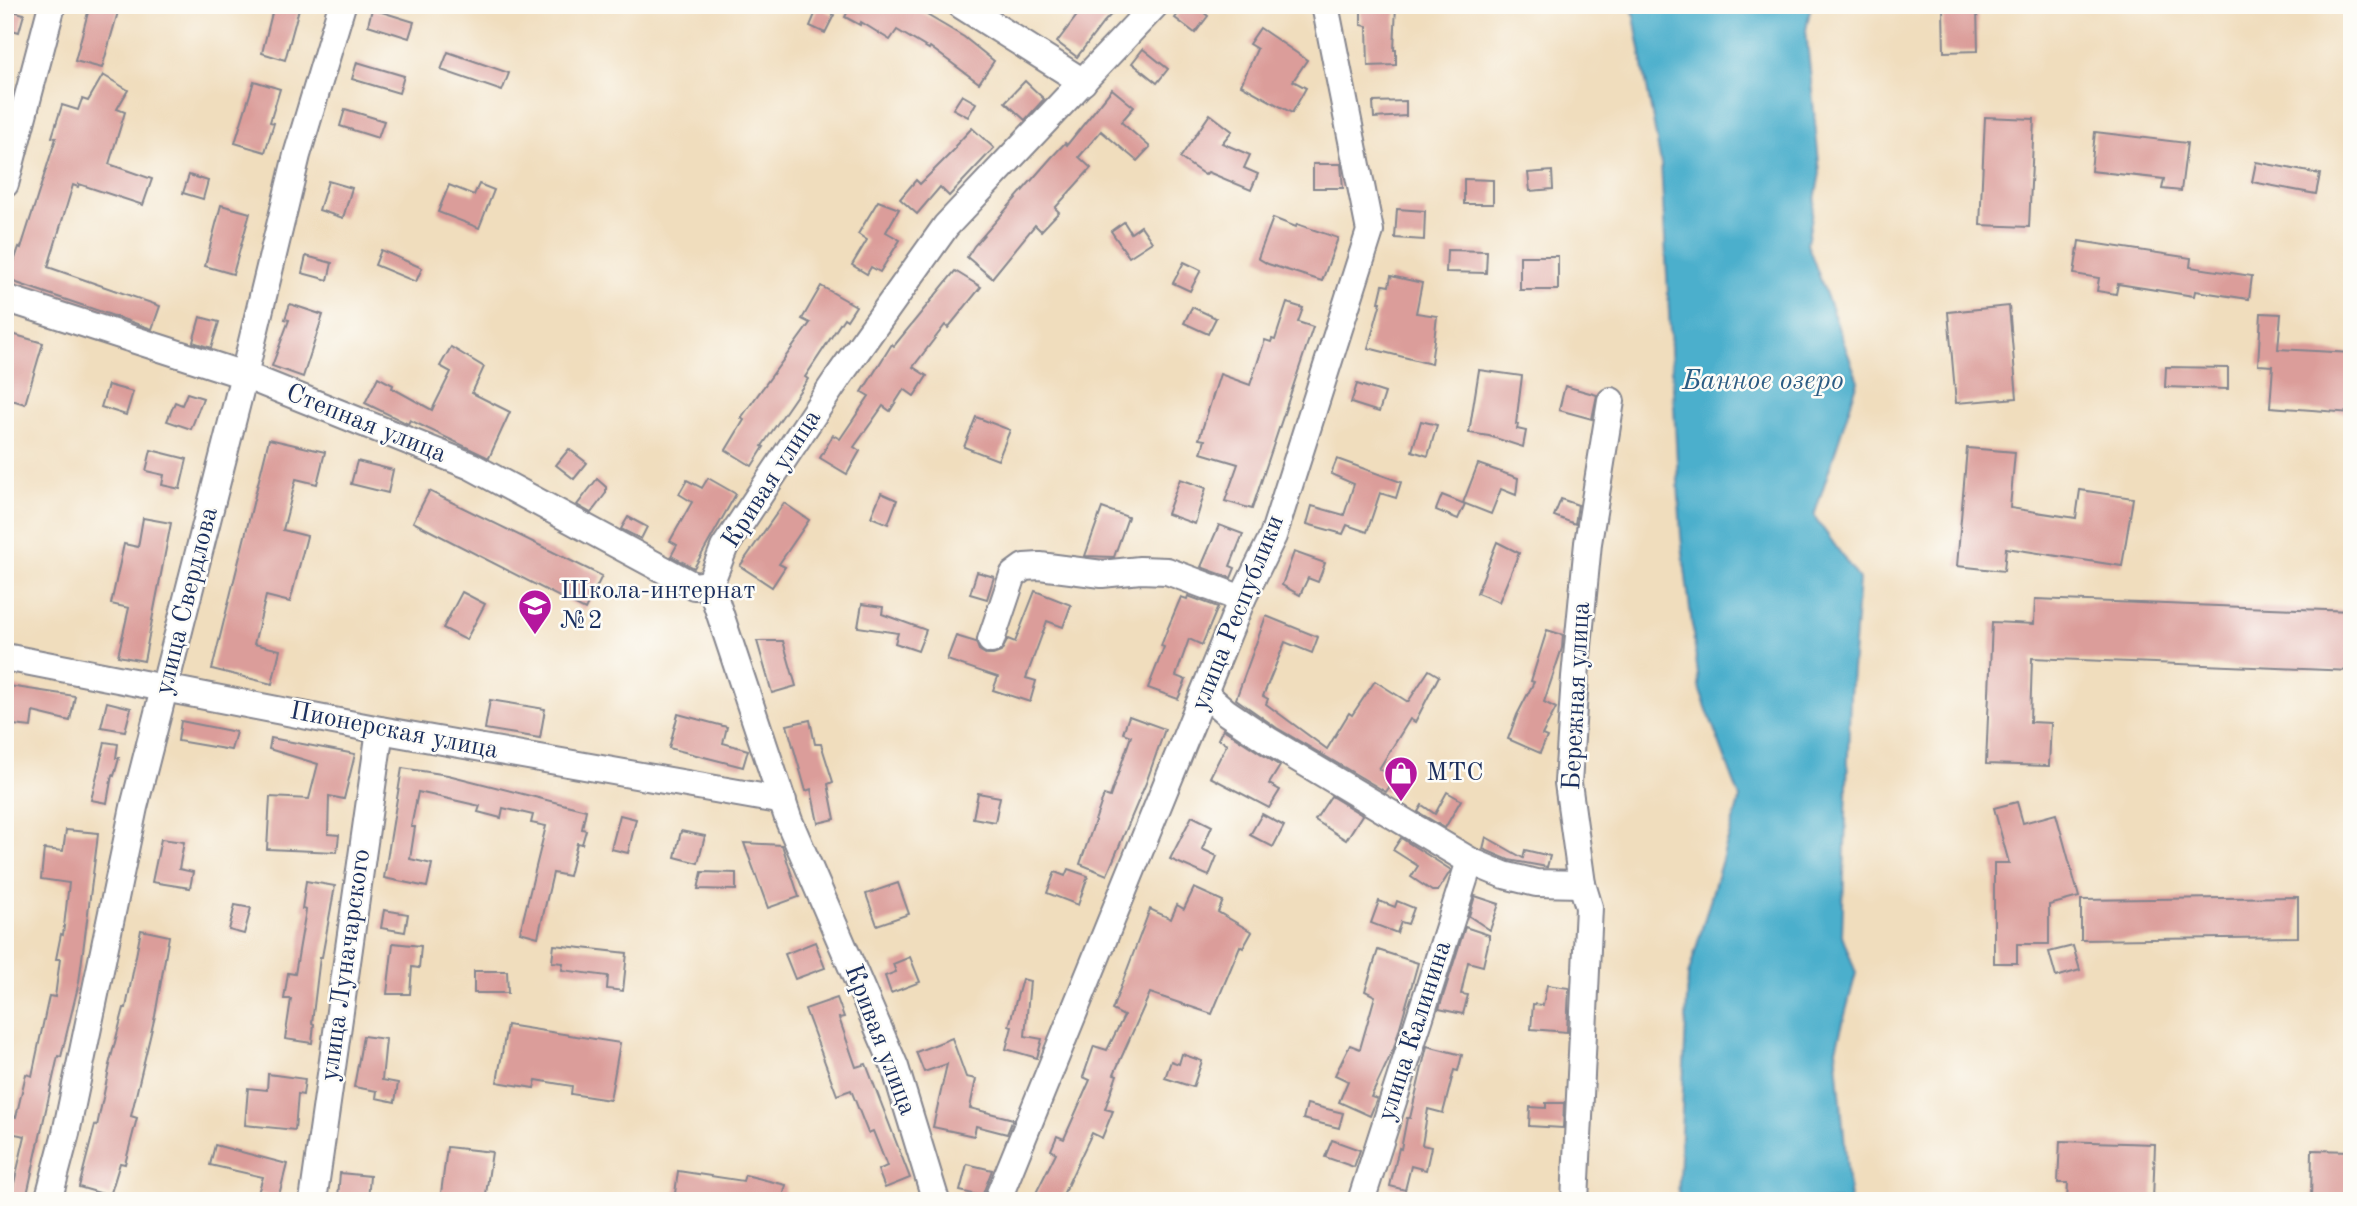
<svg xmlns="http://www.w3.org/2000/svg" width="2357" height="1206" viewBox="0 0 2357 1206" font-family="'Old Standard TT',serif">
  <rect width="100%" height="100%" fill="#fdfcf7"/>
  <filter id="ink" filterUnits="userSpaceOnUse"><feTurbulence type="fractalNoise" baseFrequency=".0143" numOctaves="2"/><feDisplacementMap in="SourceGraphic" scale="14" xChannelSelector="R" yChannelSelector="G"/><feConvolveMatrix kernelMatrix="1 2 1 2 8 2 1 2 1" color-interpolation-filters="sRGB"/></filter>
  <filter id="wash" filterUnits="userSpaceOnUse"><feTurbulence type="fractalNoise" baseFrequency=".00686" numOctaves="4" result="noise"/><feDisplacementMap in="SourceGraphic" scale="28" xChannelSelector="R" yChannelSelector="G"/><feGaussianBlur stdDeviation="1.57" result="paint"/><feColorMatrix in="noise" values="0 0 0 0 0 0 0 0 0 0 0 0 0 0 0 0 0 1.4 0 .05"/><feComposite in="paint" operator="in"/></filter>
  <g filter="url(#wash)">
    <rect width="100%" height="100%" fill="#f0ddbd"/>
    <path fill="#4cafcc" stroke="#346f95" stroke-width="2" d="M1632,5H1811L1806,30L1820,173L1807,243L1858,381L1814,516L1859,579L1850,696L1842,935L1856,973L1836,1049L1850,1201H1678L1688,976L1740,798L1700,691L1681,536L1661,164Z"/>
    <g id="blocks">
      <g fill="#db9d9a">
        <path d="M90,5H120L102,68L75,61Z"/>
        <path d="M274,5H300L285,60L262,53Z"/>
        <path d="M834,5H910L964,37L994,61L979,83L930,47L929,49L897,30L890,40L861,22L860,25L845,17L847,13Z"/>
        <path d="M1085,5H1120L1103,23L1077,57L1057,42Z"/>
        <path d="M1185,5H1194L1208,16L1195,33L1175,18Z"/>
        <path d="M1361,5H1396L1394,50H1396V65L1368,66L1367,26L1361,25Z"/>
        <path d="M818,7L834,15L825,33L810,26Z"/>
        <path d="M1977,7L1978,51L1944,52L1943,8Z"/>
        <path d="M5,9L24,14L19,32L5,28Z"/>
        <path d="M372,9L414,22L409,38L368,25Z"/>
        <path d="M1260,28L1307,60L1293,81L1306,88L1292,113L1241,85L1257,49L1249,44Z"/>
        <path d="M1143,49L1168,69L1157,83L1132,63Z"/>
        <path d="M448,52L509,73L502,91L441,70Z"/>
        <path d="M357,62L404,76L399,93L352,79Z"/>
        <path d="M103,75L128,90L117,109L125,112L109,164L152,179L143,205L79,184L78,187L73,185L48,267L160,306L152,329L8,280L19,247L21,248L56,138L52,137L62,105L78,110L82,99L88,101Z"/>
        <path d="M254,81L280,89L270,122L274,123L265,152L235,143Z"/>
        <path d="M1025,81L1044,99L1025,120L1005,102Z"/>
        <path d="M1112,89L1134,107L1121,122L1150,147L1137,161L1101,131L1079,157L1091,168L1055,208L1059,212L1041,231L1035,225L992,278L967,257L974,246L1051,158L1065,143L1067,145Z"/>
        <path d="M962,95L976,103L968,117L953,109Z"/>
        <path d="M1406,101V116L1374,118L1373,102Z"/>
        <path d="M345,109L384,121L378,138L340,126Z"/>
        <path d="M1210,114L1232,131L1222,143L1250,155L1244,168L1258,174L1251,190L1208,172L1205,175L1180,158Z"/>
        <path d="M1985,117L2034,119L2029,227L1980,225Z"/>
        <path d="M972,128L994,148L949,196L940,187L917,214L900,199L916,180L920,184L956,148L955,146Z"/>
        <path d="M2095,132L2187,143L2181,191L2162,189L2164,179L2091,171Z"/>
        <path d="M2256,162L2320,174L2316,194L2252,182Z"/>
        <path d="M1313,164H1341L1343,188H1313Z"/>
        <path d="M1552,171L1553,189L1530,191L1528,173Z"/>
        <path d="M189,175L208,181L203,199L183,193Z"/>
        <path d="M1464,179L1493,180V204H1464Z"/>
        <path d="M328,181L352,188L343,218L319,210Z"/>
        <path d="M479,184L494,190L479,228L438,212L449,185L474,195Z"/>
        <path d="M878,201L899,209L886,232L900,240L880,272L871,267L867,274L852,265L867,240L858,234Z"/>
        <path d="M221,205L250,213L233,274L205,266Z"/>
        <path d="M1397,209L1425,211L1424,240L1395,238Z"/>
        <path d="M1273,218L1296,227L1297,224L1338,238L1322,281L1268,264L1258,258Z"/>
        <path d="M1124,222L1131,233L1141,226L1152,242L1129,257L1111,231Z"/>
        <path d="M2079,241L2191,258L2190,267L2252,276L2249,299L2195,291L2194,296L2118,284L2116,294L2097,291L2099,278L2074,274Z"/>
        <path d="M381,250L422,268L416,282L375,265Z"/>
        <path d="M1447,250L1487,251L1486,273L1446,272Z"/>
        <path d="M306,256L332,263L328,280L302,273Z"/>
        <rect x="1520" y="256" width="38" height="34"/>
        <path d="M1184,262L1201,270L1190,291L1173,283Z"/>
        <path d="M955,271L981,287L948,328L945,325L913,367L927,376L914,396L904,389L890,411L883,406L854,447L860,451L847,474L820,458L833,435L840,439L869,396L862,392L892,344L894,346Z"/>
        <path d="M1391,276L1422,283L1416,313L1437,316L1431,364L1368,348L1381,302H1379L1383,285L1389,286Z"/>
        <path d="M821,286L856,306L847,320L844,318L805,377L808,379L762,446L764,447L752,466L726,450L744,420L741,418L810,323L802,319Z"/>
        <path d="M1287,303L1303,308L1298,322L1313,327L1252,509L1225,501L1238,464L1201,453L1205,440L1199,439L1220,374L1250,385L1265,340L1271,342L1272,339L1275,340Z"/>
        <path d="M290,304L323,315L303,377L272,366L289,320L285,319Z"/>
        <path d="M2009,306L2017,398L1956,403L1948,312Z"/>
        <path d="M1192,307L1216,318L1208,334L1184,323Z"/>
        <path d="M2261,313L2281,314L2278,349L2352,353V413L2270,407L2273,366L2258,365Z"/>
        <path d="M200,317L219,322L211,348L193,342Z"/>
        <path d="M5,332L43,343L25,404L5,398Z"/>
        <path d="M451,347L484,367L472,393L510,412L489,458L410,420L408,424L365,403L378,377L393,385L392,388L432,410L451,372L440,366Z"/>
        <path d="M2166,367L2228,368V389L2165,387Z"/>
        <path d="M1479,370L1522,376L1516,424H1518L1517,429L1526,431L1523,447L1489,436L1469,433Z"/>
        <path d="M1357,384L1385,393L1379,412L1351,403Z"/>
        <path d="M108,385L133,392L126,415L101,407Z"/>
        <path d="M1565,386L1597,395L1592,419L1559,410Z"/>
        <path d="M187,393L203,398L191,429L167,421L175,402L182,405Z"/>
        <path d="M976,417L1010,430L998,460L964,447Z"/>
        <path d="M1421,421L1437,425L1428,456L1412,451Z"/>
        <path d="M269,439L325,452L317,484L296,479L283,530L307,536L290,602L266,596L254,644L280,650L272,684L212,669Z"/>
        <path d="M1967,448L2015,452L2010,508L2076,518L2080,490L2133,498L2122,566L2006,548L2004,571L1957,566Z"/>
        <path d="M569,449L587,463L574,479L556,465Z"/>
        <path d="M151,450L187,459L180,489L162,485L164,475L146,471Z"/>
        <path d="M1337,459L1401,482L1396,498L1380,493L1367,532L1347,525L1343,534L1307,524L1312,506L1344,515L1354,484L1331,474Z"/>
        <path d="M357,461L393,470L388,493L351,484Z"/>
        <path d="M1478,464L1518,478L1516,495L1501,489L1491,514L1463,503Z"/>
        <path d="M708,478L736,494L694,568L671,556L677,545L670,541L692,502L679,494L687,480L702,488Z"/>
        <path d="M597,479L606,487V493L591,513L577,505Z"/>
        <path d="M1180,479L1206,488L1195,524L1167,514Z"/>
        <path d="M429,491L602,576L585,610L413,522Z"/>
        <path d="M881,493L897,500L888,524L871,517Z"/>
        <path d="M1442,495L1465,504L1458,519L1436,510Z"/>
        <path d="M1561,499L1578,505L1575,524L1554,516Z"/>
        <path d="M784,503L809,520L779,564L785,567L772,587L740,566Z"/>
        <path d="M1102,508L1128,517L1114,557L1085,556Z"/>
        <path d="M628,517L647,527L641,539L621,529Z"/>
        <path d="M143,518L171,523L144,661L118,656L129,608L111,604L124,544L138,547Z"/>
        <path d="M1219,525L1243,534L1230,566L1235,568L1231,578L1201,567Z"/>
        <path d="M1497,542L1519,553L1499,602L1477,593Z"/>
        <path d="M1294,552L1325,563L1318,582L1308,578L1300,595L1282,585Z"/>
        <path d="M977,572L994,577L987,599L970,594Z"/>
        <path d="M1035,591L1071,605L1063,627L1047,621L1026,678L1036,681L1030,702L993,690L998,677L947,660L956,636L976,642L979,650L987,655H993L1001,652L1008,639L1015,642Z"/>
        <path d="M462,592L485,604L466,640L443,628Z"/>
        <path d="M1188,596L1218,607L1202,645L1189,639L1176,676L1186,680L1178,699L1148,688L1164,647L1161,646L1167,630L1181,597L1187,599Z"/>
        <path d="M2035,599L2352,611V671L2032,658L2030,722L2051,723L2049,766L1986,764L1992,622L2034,624Z"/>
        <path d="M862,604L883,607L882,614L926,630L918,651L895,643L898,633L858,627Z"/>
        <path d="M1266,616L1318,637L1312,653L1285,642L1263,696L1268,699L1266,704L1327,749L1349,713L1352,715L1375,681L1408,702L1429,670L1439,676L1415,722L1410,719L1379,769L1395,778L1386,792L1277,728L1236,699Z"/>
        <path d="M1547,630L1563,635L1562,648L1544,702L1556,708L1542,735L1547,737L1540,753L1508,739L1517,715L1534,682L1531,681Z"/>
        <path d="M757,641H783L796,686L772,693Z"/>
        <path d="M9,686L75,696L70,721L33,712L31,727L5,724Z"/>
        <path d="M490,700L545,709L540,738L485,729Z"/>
        <path d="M107,702L131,708L125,731L101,727Z"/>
        <path d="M678,714L727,727L723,743L748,750L743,767L669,748Z"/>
        <path d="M1129,716L1165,729L1146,783L1107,875L1080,864L1104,795L1110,797L1131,736L1123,733Z"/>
        <path d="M810,720L815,744H821L833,782L828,784L835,819L818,823L811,789L806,791L787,725Z"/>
        <path d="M181,721L236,732L231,750L178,741Z"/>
        <path d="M1223,729L1280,766L1269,784L1280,790L1269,808L1210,777L1227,744L1218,739Z"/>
        <path d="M271,738L355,754L344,799L329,796L328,834L339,835L337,852L267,849L270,797L309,799L318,764L269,749Z"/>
        <path d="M105,742L118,744L116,758H119L114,776L112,775L107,803L91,800Z"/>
        <path d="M402,768L448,775L586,810L582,829L586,830L582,844L577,843L569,876L553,873L538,937L520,932L546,826L531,823L533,815L503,808L501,818L478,812L480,806L418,792L411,827H415L410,859L432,864L427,887L384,878Z"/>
        <path d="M1447,792L1461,800L1445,828L1418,812L1422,805L1435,814Z"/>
        <path d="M978,793L1000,797L995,822L973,818Z"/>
        <path d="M1331,796L1362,815L1346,840L1315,820Z"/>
        <path d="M2017,802L2023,823L2056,814L2079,897L2049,905V944H2017V963H1994V863H2009L1994,808Z"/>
        <path d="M1262,814L1284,826L1273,847L1250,835Z"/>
        <path d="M620,815L636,819L628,853L611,849Z"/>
        <path d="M1192,816L1212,826L1202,849L1217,856L1209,876L1170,859Z"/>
        <path d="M66,830L98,833L97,843L79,982L61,1057L58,1056L26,1199L11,1196L25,1136L5,1132V1114L16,1117L26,1074L32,1076L49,996L55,997L60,959H56L61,934L63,935L69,883L41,879L44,849L63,851Z"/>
        <path d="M681,831L705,836L698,863L675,857Z"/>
        <path d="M1486,837L1523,858L1525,850L1550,856L1547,867L1509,860L1483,849Z"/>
        <path d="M1401,838L1451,870L1438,891H1432L1411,877L1418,866L1393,850Z"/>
        <path d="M161,839L184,842L179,869L193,872L190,888L152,882Z"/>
        <path d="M744,843L782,845L799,897L768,908Z"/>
        <path d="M1068,869L1088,876L1078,905L1047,893L1055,872L1065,876Z"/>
        <path d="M702,872L736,873V890L698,889Z"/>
        <path d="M306,881L335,886L322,957H320L312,1023L314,1024L312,1043L285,1039L291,999H284L288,973L295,974L306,910L302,909Z"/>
        <path d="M898,883L909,914L877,925L866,894Z"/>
        <path d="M1194,888L1223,901L1218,912L1252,932L1243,948L1240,946L1212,1014L1150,993L1114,1074L1117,1075L1105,1109L1113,1111L1102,1138L1092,1133L1060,1201H1032L1056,1153L1051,1150L1057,1136L1064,1139L1090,1080L1083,1077L1094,1046L1107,1050L1124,1016L1112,1010L1150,909L1171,919L1177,905L1184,909Z"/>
        <path d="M1475,896L1499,904L1490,930L1469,916Z"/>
        <path d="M2298,897V937L2081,940V900Z"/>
        <path d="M1379,901L1395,907L1397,901L1414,908L1408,924L1401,922L1397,933L1371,923Z"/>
        <path d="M235,905L251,908L244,934L229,930Z"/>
        <path d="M384,910L408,914L405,932L381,928Z"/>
        <path d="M1465,927L1489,935V940L1483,966L1468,962L1461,994L1468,995L1463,1014L1439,1009Z"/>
        <path d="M141,930L169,936L155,1016L131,1116L137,1118L125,1164L120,1163L110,1196L79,1187L95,1125L97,1126L110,1065H109L124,1008H126Z"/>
        <path d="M815,942L825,968L795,979L785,954Z"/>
        <path d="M393,943L421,946L419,968L412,967L410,994H387Z"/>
        <path d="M554,945L627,953L623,991L607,989L608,976L562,970L563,963L552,962Z"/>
        <path d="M2073,946L2080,970L2056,977L2049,952Z"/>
        <path d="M1378,950L1418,963L1394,1048L1371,1097L1377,1099L1370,1116L1339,1102L1348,1081L1335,1075L1350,1045L1360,1049L1375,996L1365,991Z"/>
        <path d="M910,957L920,982L891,993L885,976L896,972L893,964Z"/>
        <path d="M474,971H507L508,993H474Z"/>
        <path d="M1022,979L1030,981L1025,1036L1042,1039L1037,1058L1006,1049L1012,1027L1009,1026Z"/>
        <path d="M1547,985L1569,988L1567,1032L1531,1029L1533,1004L1543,1005Z"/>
        <path d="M837,998L844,1017L839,1018L856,1067L866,1064L910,1178L885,1188L878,1170L887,1166L873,1131L868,1133L851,1090L837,1095L805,1009Z"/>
        <path d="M507,1025L620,1043L610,1100L571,1094L572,1086L536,1080L534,1088L497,1082Z"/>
        <path d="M363,1036L386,1039L382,1080L398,1083L395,1102L376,1098L377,1091L354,1087Z"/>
        <path d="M952,1038L966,1077L976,1079L970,1108L1013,1119L1007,1134L976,1126L974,1136L933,1127L947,1064L924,1072L916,1052Z"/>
        <path d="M1427,1046L1462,1055L1458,1071L1454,1070L1443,1113L1428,1109L1422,1145L1431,1147L1426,1170L1411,1166L1405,1190L1390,1186L1399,1148L1401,1149L1407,1118H1410Z"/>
        <path d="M1182,1054L1202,1061L1193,1087L1165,1078L1171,1061L1179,1064Z"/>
        <path d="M268,1074L305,1079L303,1095L298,1094L295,1130L245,1125L248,1088L267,1090Z"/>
        <path d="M1546,1103H1564L1563,1128L1529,1126L1530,1107L1546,1108Z"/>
        <path d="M1307,1104L1343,1113L1339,1128L1303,1119Z"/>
        <path d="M1332,1140L1360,1150L1354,1167L1325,1157Z"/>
        <path d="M2060,1141L2155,1144L2153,1201H2067L2068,1183H2058Z"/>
        <path d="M215,1145L287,1164L278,1199L258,1193L263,1177L210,1165Z"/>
        <path d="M447,1147L492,1152L485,1201H440Z"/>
        <path d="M2312,1150L2352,1151V1201H2311Z"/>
        <path d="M967,1164L992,1170L982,1196L960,1191Z"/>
        <path d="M678,1171L743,1181L745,1175L786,1185L782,1201H748L718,1194L717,1201H674Z"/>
        <path d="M340,1173L370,1176L368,1200L338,1197Z"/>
      </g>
    </g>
  </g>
  <g filter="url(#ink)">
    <use href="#blocks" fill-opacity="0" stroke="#86868e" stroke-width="2"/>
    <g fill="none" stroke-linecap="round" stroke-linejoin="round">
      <g stroke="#86868e" stroke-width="30">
        <g id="minor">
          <path d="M961,5L1083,82"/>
          <path d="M5,184L52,5"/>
          <path d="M5,298L244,375L471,466L694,586L710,584"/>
          <path d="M991,640L1013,575L1024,567L1040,566L1102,574L1140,570L1167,571L1242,599"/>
          <path d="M5,657L380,730L783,801"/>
          <path d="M1205,694L1226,712L1269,741L1470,861L1504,875L1536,883L1582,884"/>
          <path d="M48,1201L66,1133L134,807L244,375L297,155L342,5"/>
          <path d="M313,1201L380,730"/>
          <path d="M936,1201L895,1067L789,821L710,584L724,548L839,376L946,226L1155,5"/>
          <path d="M997,1201L1242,599L1273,536L1370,231L1325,5"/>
          <path d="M1361,1201L1470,861"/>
          <path d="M1575,1201L1589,907L1582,884L1568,783L1575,677L1588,543L1611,401"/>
        </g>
      </g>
      <use href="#minor" stroke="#fff" stroke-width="26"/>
    </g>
  </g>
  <defs>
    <g id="school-pin" transform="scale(1.75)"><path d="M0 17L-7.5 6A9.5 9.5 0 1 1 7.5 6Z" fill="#b5179e" stroke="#fdfcf7"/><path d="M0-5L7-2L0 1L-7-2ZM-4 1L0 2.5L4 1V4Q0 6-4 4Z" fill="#fff"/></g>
    <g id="shop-pin" transform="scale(1.75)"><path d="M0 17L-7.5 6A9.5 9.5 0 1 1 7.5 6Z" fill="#b5179e" stroke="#fdfcf7"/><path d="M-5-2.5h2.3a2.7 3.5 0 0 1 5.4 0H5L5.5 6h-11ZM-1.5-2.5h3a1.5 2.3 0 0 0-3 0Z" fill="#fff"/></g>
  </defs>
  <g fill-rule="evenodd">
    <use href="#school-pin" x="535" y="606"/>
    <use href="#shop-pin" x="1401" y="773"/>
  </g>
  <g text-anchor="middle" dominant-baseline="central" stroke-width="5" stroke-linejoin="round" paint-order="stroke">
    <g font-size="26" fill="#1b2f5e" stroke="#fdfcf7">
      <text transform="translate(366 424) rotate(22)">Степная улица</text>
      <text transform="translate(772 479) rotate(-57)">Кривая улица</text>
      <text transform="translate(187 601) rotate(-76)">улица Свердлова</text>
      <text transform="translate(1238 613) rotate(-68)">улица Республики</text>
      <text transform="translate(1577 696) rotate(-87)">Бережная улица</text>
      <text transform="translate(394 731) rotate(11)">Пионерская улица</text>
      <text transform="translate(346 965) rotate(-82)">улица Луначарского</text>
      <text transform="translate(1415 1031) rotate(-72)">улица Калинина</text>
      <text transform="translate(880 1040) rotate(69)">Кривая улица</text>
    </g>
    <g font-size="26" fill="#1b2f5e" stroke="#fdfcf7" text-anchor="start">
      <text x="560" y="591">Школа-интернат<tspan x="560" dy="30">№2</tspan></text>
      <text x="1426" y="773">МТС</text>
    </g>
    <g font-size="28" font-style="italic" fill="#2c5c84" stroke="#fdfcf7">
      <text x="1763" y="382">Банное озеро</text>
    </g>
  </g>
  <rect width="2357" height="1206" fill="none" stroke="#fdfcf7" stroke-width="28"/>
</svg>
